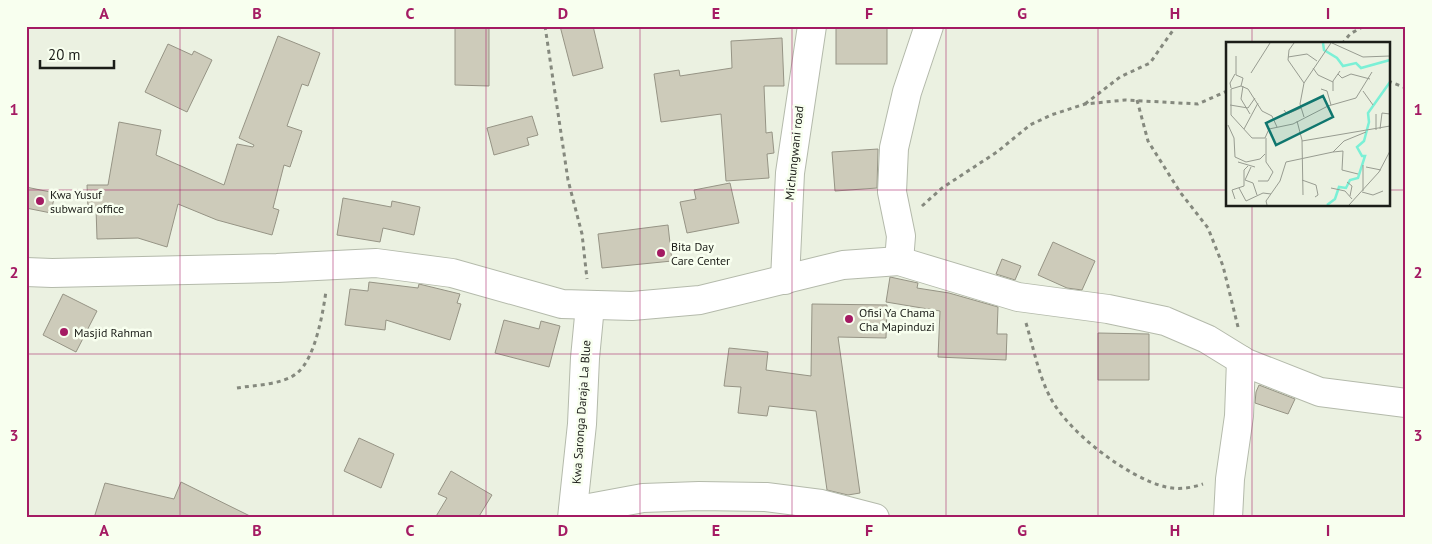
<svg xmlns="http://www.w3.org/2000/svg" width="1432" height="544" viewBox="0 0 1432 544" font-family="'PT Sans',sans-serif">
  <rect width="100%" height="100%" fill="#ebf1e1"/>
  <g fill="#cdcbba" stroke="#969485">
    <path d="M455,26H489V86L455,85Z"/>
    <path d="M560,26H593L603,68L573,76Z"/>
    <rect x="836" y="26" width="51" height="38"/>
    <path d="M278,36L320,53L308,86L302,84L287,126L302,131L290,167L284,165L273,208L279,210L272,235L217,220L178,204L167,247L138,238L97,239L96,208H88L87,185H108L119,122L161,130L156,155L224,185L237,144L253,147L254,145L239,138Z"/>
    <path d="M782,38L784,86H764L766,133L772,132L774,153L767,154L769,178L726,181L721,114L661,122L654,74L679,70L680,76L732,68L731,41Z"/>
    <path d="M168,44L192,55L194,51L212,60L187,112L145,92Z"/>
    <path d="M532,116L538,135L527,138L529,145L494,155L487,128Z"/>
    <path d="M878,149L877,188L835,191L832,152Z"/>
    <path d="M730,183L739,223L687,233L680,202L696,199L694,190Z"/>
    <path d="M26,187L55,193L51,213L26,208Z"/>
    <path d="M343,198L391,207L392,201L420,207L414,235L383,228L380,242L337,235Z"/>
    <path d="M668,225L672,261L602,268L598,234Z"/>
    <path d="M1053,242L1095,261L1082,290L1067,288L1038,275Z"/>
    <path d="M1002,259L1021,266L1015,280L996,274Z"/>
    <path d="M890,277L918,283L917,288L949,293L998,307L997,334H1007L1006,360L938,357L940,311L886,302Z"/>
    <path d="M369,282L418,288L419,284L460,294L457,303L461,304L450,340L386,320L385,330L345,325L350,289L368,291Z"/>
    <path d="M63,294L97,311L76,352L43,335Z"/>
    <path d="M812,304L887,305L886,338L838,337L860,493L848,495L827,490L816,411L769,406L767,416L738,413L741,387L724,386L729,348L768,352L766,370L811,376Z"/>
    <path d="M504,320L539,329L541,321L560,326L549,367L495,353Z"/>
    <path d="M1098,333L1149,334V380H1098Z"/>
    <path d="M1259,385L1295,399L1288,414L1255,403L1256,392Z"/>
    <path d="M359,438L394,454L381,488L344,471Z"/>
    <path d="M451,471L492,495L478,518H435L447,498L438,494Z"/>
    <path d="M181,482L254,518H94L105,483L174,499Z"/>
  </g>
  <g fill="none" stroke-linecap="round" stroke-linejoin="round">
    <g stroke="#b4baab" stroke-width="30">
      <g id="minor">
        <path d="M899,261L901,236L892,192L894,148L907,92L929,26"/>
        <path d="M26,272L52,273L277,268L376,263L452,273L562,304L632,306L700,300L843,265L899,261L1018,297L1108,309L1165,321L1207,339L1246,363L1320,392L1406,403"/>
        <path d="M785,280L790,173L812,26"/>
        <path d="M573,511L643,498L699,496L766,497L821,504L875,518"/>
        <path d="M572,518L582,424L585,358L590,306"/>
        <path d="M1228,518L1230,479L1239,416L1241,360"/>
      </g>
    </g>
    <g stroke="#85897e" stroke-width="3" stroke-dasharray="4 4" stroke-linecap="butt">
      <path d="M545,26L568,180L582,234L587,279"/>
      <path d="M1342,44L1350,34L1364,26"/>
      <path d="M1388,81L1406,88"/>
      <path d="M1137,100L1148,141L1180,192L1208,228L1223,266L1238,327"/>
      <path d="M1085,104L1120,77L1150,63L1176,26"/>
      <path d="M922,206L942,188L997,152L1030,125L1051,115L1085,104L1125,100L1198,104L1227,91"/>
      <path d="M1026,323C1033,346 1038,373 1049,395C1066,431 1128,478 1166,487C1179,490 1191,488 1203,484"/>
      <path d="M237,388C254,385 283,385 297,373C315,359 323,313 326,291"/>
    </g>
    <use href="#minor" stroke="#fff" stroke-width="28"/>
  </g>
  <path fill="none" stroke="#a41b63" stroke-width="1" stroke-opacity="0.55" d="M180,26V518M333,26V518M486,26V518M640,26V518M792,26V518M946,26V518M1098,26V518M1252,26V44M26,190H1227M1388,190H1406M1252,205V518M26,354H1406"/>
  <g fill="#a41b63" stroke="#f8ffef" stroke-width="2">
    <circle cx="40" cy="201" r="5"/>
    <circle cx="661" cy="253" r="5"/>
    <circle cx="849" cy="319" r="5"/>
    <circle cx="64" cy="332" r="5"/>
  </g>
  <g text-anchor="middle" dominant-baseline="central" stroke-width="5" stroke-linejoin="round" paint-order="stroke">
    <g font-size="12" fill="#1b1d18" stroke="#f8ffef">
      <text transform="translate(794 153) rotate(-84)">Michungwani road</text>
      <text transform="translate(581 412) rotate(-86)">Kwa Saronga Daraja La Blue</text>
    </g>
    <g font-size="12" fill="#1b1d18" stroke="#f8ffef" text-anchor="start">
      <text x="50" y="194">Kwa Yusuf<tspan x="50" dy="14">subward office</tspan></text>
      <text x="671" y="246">Bita Day<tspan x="671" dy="14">Care Center</tspan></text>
      <text x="859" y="312">Ofisi Ya Chama<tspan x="859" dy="14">Cha Mapinduzi</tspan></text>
      <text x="74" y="332">Masjid Rahman</text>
    </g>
  </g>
  <g transform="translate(1226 42)">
    <rect width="164" height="164" fill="#ebf1e1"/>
    <path fill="none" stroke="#7bf0d6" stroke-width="2.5" d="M97,1L98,8L111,16L117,24L130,21L135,26L164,18M101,163L109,157L113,145L120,146L124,138L132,136L139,114H136L131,105L138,99L143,80L142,71L164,40"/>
    <path fill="none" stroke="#989c91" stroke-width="1" d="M68,1L63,8L62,18L78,41M106,1L137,15L164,14M10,14V33L17,36L15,44L5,47V73L26,96H39L43,87L67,82L102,64L130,56L146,30M62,15L81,12L91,19M87,26L92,33L107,40M25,31L44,1M112,32L116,36L125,32L144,37M15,44L22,47L36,69L46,74L51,85M17,44L15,57L24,72M5,46L4,41L9,32M95,47L101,49L105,63M107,49V39L114,29M137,49L147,63M4,63L22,66L29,56M58,68L61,72L75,66M164,71V103M150,72V88M78,75L74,62L78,41L105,1M71,79L76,98L77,153M2,83L8,96L9,115L20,120L34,117L39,112M18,87L32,61M154,87L156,71L164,72M76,99L164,84M107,110L117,109L116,128L132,132M12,120L29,125M137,123V149M25,125L19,138L27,141L31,153M140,125L155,128M76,138L90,143L92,153L89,155M32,139H42L47,130L40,120V96M121,140L126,144L124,154M13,146L20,159L37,151L45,152M105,146L119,149L126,157M136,150L147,153L157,149M9,157L6,148L18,144V128L22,124M41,163L40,159L54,139L60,120L107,110L118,99L140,90M123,163L153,130L164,109"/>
    <path fill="#0f766e" fill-opacity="0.15" stroke="#0f766e" stroke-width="2.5" d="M97,54L107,75L50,103L40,81Z"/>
    <rect width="164" height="164" fill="none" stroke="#1b1d18" stroke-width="2.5"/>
  </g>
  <rect width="1432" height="544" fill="none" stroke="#f8ffef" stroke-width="55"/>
  <path d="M40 60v8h74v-8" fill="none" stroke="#1b1d18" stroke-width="2.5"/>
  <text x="48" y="60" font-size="15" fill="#1b1d18" stroke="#f8ffef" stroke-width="4" paint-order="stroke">20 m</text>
  <rect x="28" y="28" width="1376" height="488" fill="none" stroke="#a41b63" stroke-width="2"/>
  <g font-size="16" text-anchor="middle" font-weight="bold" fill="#a41b63">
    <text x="104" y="19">A</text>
    <text x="257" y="19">B</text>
    <text x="410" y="19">C</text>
    <text x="563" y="19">D</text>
    <text x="716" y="19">E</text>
    <text x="869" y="19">F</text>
    <text x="1022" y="19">G</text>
    <text x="1175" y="19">H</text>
    <text x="1328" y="19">I</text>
    <text x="14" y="115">1</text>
    <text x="1418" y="115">1</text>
    <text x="14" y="278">2</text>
    <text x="1418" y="278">2</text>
    <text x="14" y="441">3</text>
    <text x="1418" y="441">3</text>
    <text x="104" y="536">A</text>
    <text x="257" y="536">B</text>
    <text x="410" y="536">C</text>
    <text x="563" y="536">D</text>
    <text x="716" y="536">E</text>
    <text x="869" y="536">F</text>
    <text x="1022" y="536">G</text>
    <text x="1175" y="536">H</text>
    <text x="1328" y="536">I</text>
  </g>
</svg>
